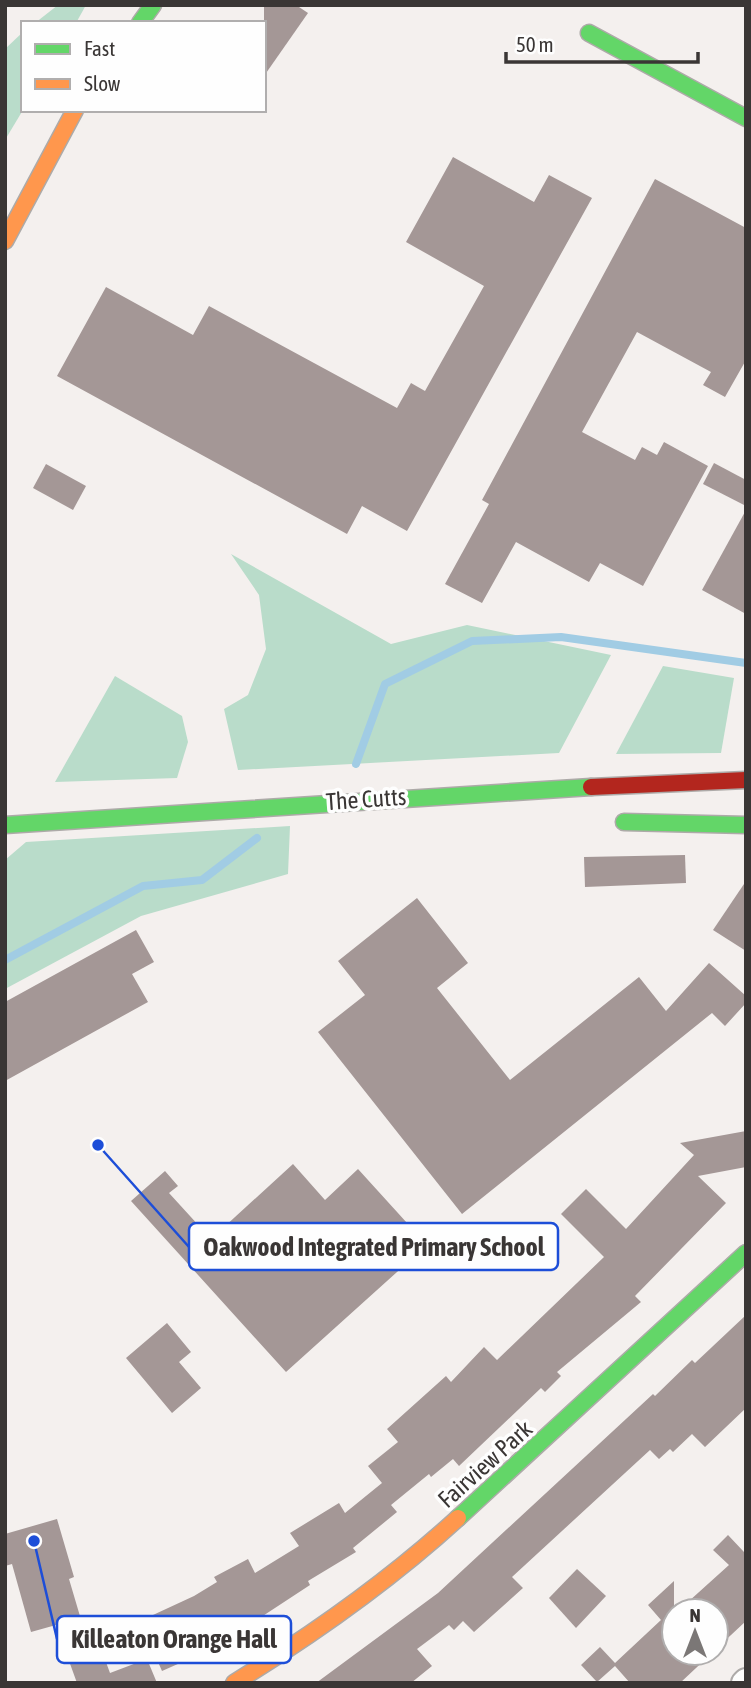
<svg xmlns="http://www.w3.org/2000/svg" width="751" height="1688" viewBox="0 0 751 1688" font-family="'Asap Condensed',sans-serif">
  <rect width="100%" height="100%" fill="#f4f0ee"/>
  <g fill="#b9dcca">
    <path d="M58,5H86L76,23H35Z"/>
    <path d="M23,32V110L5,140V49Z"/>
    <path d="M231,554L391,644L467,625L611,655L559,753L238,770L224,709L248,695L266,649L259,595Z"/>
    <path d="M663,666L734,678L721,753L616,754Z"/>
    <path d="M115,676L182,716L188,742L177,778L55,782Z"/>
    <path d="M290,826L288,874L141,916L5,989V860L26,842Z"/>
  </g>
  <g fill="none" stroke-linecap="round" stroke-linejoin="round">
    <g stroke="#a1cce4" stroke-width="8">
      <path d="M356,764L385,684L472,641L561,637L746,663"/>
      <path d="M5,960L143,886L202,880L257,838"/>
    </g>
  </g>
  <g fill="#a49796">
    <path d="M264,5H296L308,13L264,76Z"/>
    <path d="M453,157L534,202L549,175L592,198L407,531L362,506L347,534L57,376L106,287L193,335L209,306L397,408L411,383L425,391L484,286L406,242Z"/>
    <path d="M655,179L746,228V360L725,397L703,385L711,372L637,332L582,432L635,460L642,447L657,455L664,442L708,466L643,586L600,563L589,582L516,542L482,603L445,584L489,504L482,500Z"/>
    <path d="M714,463L746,480V506L703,484Z"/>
    <path d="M46,464L86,486L73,510L33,488Z"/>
    <path d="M746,510V614L702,590Z"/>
    <path d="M685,855L686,883L585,887L584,857Z"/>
    <path d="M746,881V951L713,930Z"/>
    <path d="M417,898L468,963L437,988L510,1080L639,977L666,1011L709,963L746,996V1003L725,1026L712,1013L462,1214L318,1032L365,995L338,961Z"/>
    <path d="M136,930L154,962L132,974L148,1002L5,1081V1002Z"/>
    <path d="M746,1131V1167L698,1176L726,1203L635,1296L641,1302L557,1372L561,1376L545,1392L541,1388L459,1466L453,1459L431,1477L429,1474L391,1505L397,1512L353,1548L356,1552L308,1581L310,1585L214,1648L162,1671L140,1621L194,1596L217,1582L214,1577L248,1559L255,1573L299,1546L290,1533L339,1503L345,1513L382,1483L368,1466L398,1442L387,1429L446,1376L451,1382L484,1347L497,1360L604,1257L561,1214L586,1189L626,1229L694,1155L680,1143Z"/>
    <path d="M293,1164L325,1200L358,1169L427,1245L286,1372L131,1201L165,1171L178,1186L169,1193L211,1239Z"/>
    <path d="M746,1315V1408L705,1447L692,1434L673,1452L670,1449L659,1459L650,1450L512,1577L523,1588L474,1632L463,1621L454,1630L449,1625L417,1649L432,1666L411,1683H316L438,1593L653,1394L655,1396L692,1360L695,1363Z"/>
    <path d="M167,1323L191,1352L179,1362L201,1388L172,1413L126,1358Z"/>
    <path d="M57,1519L74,1577L69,1579L90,1650L100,1646L110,1673L147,1659L157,1683H77L56,1625L31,1632L12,1564L5,1566V1534Z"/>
    <path d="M728,1535L744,1552L746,1550V1621L716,1649V1611H678L729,1565L713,1550Z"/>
    <path d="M577,1569L606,1596L576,1628L549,1598Z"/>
    <path d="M674,1581V1653H712L680,1683H630L615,1666L597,1682L581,1665L600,1647L615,1663L661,1620L648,1605Z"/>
  </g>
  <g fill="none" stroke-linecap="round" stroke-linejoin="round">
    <g stroke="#adaaa8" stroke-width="28">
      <path id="street" d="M744,1683L746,1681"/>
    </g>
    <g stroke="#adaaa8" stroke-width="19">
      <g id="fast">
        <path d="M140,23L153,5"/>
        <path d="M589,33L746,118"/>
        <path d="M624,822L746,825"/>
        <path d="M5,825L591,787"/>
        <path d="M458,1518L746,1253"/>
      </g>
    </g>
    <g stroke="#adaaa8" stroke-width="19">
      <g id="slow">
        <path d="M5,241L75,110"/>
        <path d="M234,1683C314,1634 389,1581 458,1518"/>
      </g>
    </g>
    <g stroke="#adaaa8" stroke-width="19">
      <path id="jam" d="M591,787L746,780"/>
    </g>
    <use href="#street" stroke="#fdfdfc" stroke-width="24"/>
    <use href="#fast" stroke="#63d668" stroke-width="16"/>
    <use href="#slow" stroke="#ff974d" stroke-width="16"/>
    <use href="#jam" stroke="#b3261e" stroke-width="16"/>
  </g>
  <g text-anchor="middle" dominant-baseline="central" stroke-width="7" stroke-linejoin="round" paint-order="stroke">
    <g font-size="24" fill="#3a3635" stroke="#fefefe">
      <text transform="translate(366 799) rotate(-4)">The Cutts</text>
      <text transform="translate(485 1464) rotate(-42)">Fairview Park</text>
    </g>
  </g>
  <path fill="none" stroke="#1d4ed8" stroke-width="2.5" d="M98 1145L189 1247M34 1541L57 1639"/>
  <g fill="#1d4ed8" stroke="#fefefe" stroke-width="2.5">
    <circle cx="98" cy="1145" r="7"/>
    <circle cx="34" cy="1541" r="7"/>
  </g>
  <g fill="#fefefe" stroke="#1d4ed8" stroke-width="2.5">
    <rect x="189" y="1223" width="369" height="47" rx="7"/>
    <rect x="57" y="1616" width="234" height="47" rx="7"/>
  </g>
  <g font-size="26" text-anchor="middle" font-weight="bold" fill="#3a3635">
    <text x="374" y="1256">Oakwood Integrated Primary School</text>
    <text x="174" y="1648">Killeaton Orange Hall</text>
  </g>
  <rect width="751" height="1688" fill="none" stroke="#3a3635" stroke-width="14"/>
  <rect x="21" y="21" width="245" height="91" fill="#fefefe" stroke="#b0aeae" stroke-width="2"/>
  <rect x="35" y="44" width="35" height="10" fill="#63d668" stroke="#b0aeae" stroke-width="2"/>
  <text x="84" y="56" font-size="21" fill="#3a3635">Fast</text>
  <rect x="35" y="79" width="35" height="10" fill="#ff974d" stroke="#b0aeae" stroke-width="2"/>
  <text x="84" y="91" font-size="21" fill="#3a3635">Slow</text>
  <g transform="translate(695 1632)"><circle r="33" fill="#fefefe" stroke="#b0aeae" stroke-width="2"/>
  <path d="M0-5L12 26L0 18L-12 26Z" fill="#7b7776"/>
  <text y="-10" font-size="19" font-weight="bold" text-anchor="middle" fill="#3a3635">N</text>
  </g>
  <path d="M506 52v10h192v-10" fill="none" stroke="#3a3635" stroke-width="3.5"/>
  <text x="516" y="52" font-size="21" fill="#3a3635" stroke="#fefefe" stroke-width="5" paint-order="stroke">50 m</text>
</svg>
